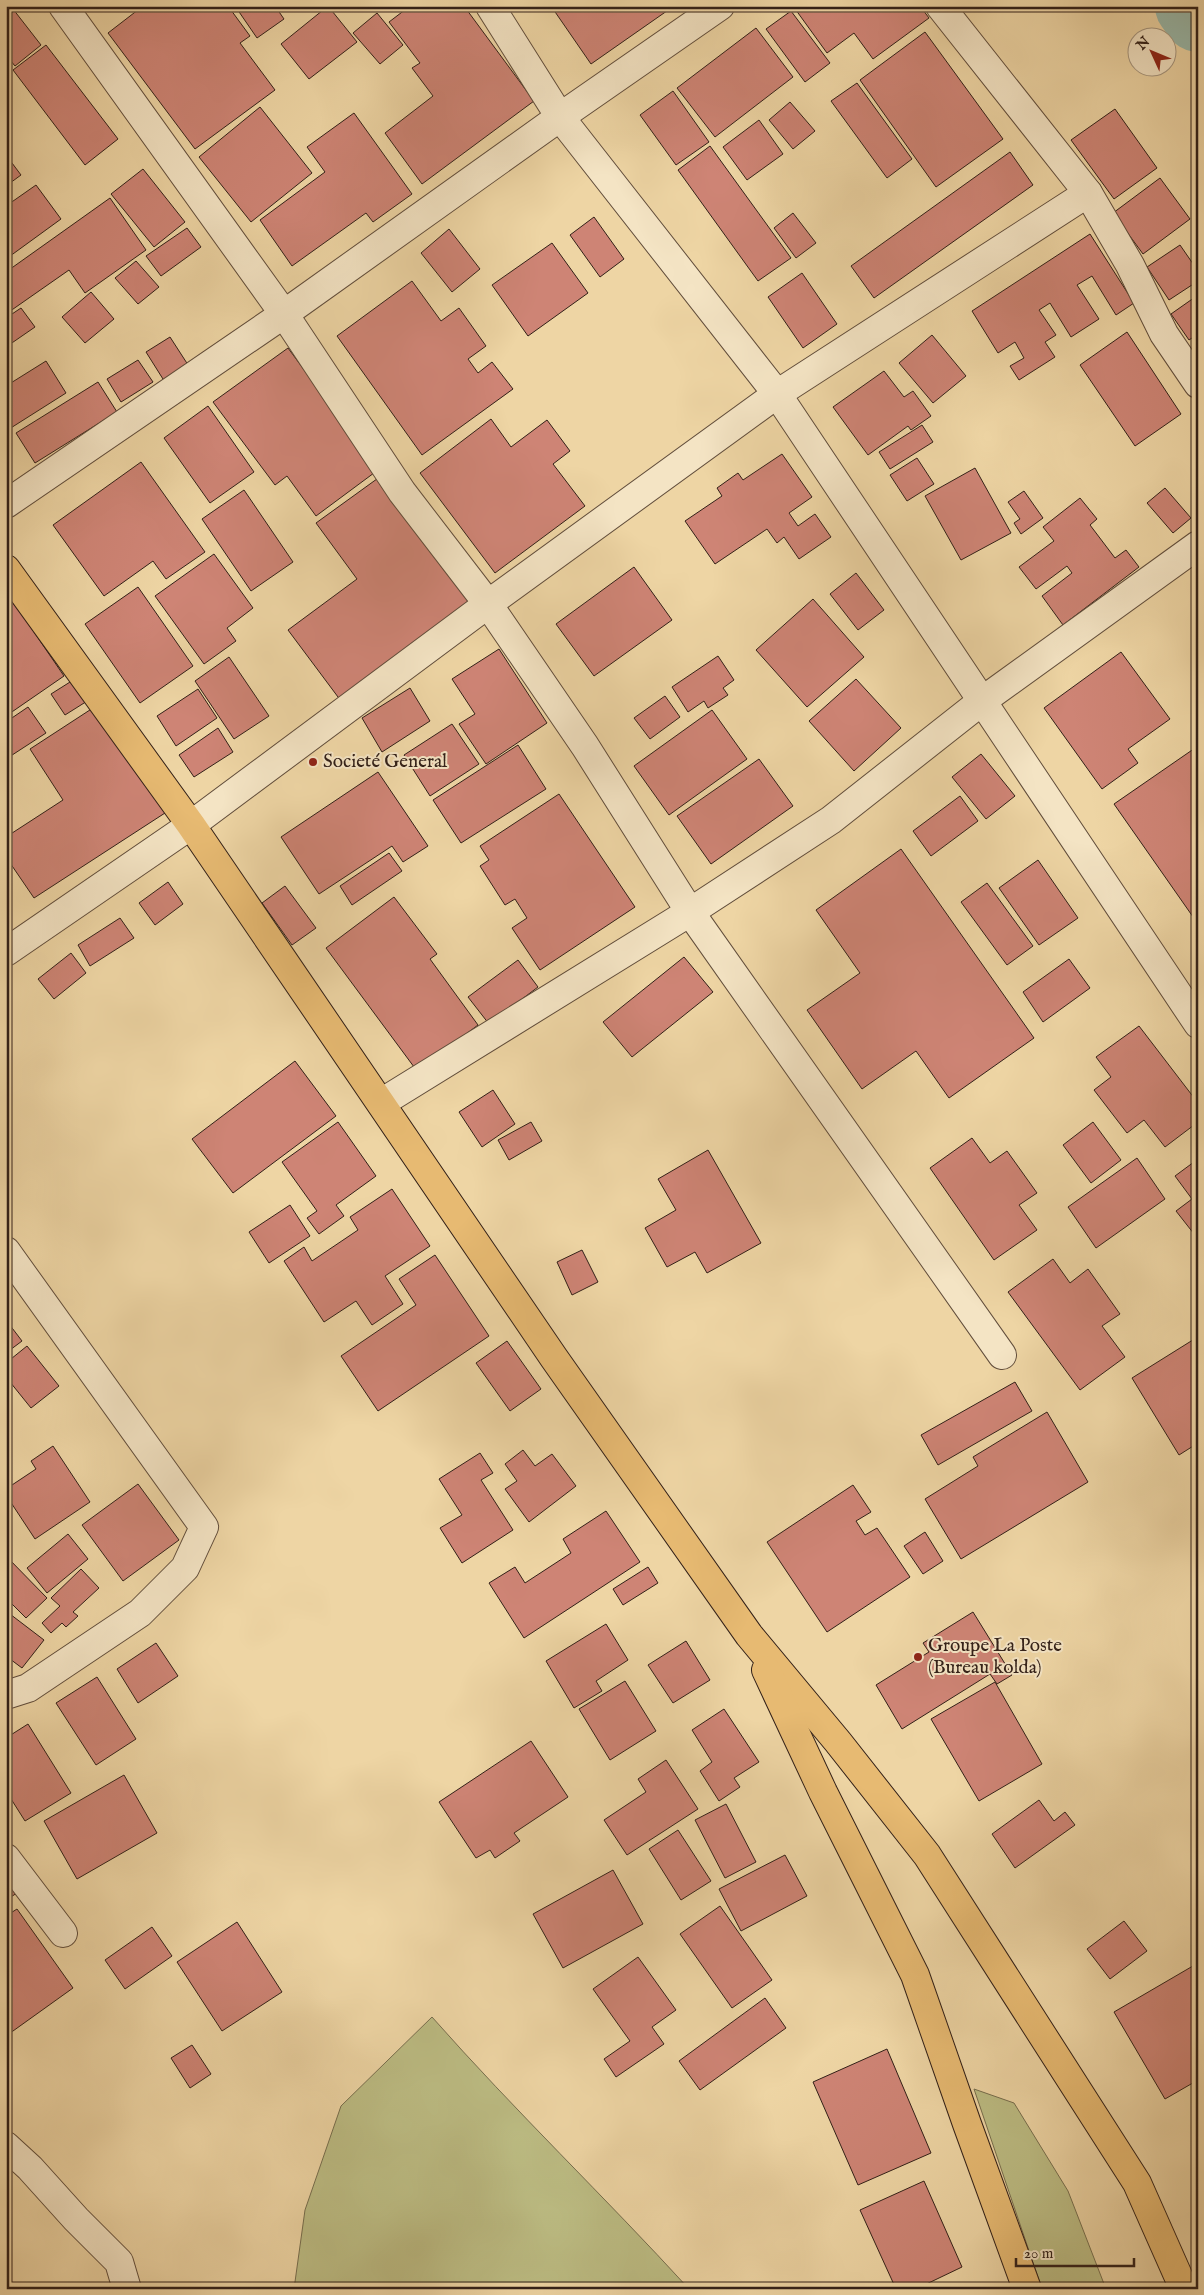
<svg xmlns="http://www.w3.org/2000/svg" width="1204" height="2295" viewBox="0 0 1204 2295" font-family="'IM FELL English',serif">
  <rect width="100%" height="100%" fill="#eed5a4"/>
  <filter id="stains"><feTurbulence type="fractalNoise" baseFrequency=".004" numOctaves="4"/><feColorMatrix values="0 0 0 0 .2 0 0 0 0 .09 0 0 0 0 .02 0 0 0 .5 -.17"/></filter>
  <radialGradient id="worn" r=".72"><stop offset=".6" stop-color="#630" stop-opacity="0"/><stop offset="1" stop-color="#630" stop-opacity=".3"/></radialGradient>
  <g fill="#bcbc83" stroke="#776e4e">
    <path d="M432,2017C515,2111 605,2197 689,2289H294L305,2210L341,2106Z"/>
    <path d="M974,2089L1014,2103L1068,2191L1106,2289H1042Z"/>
  </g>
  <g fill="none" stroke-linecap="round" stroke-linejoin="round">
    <path stroke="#99b8a9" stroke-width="70" d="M1190,6L1198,17"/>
  </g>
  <g fill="#ce8475" stroke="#322018">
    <path d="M143,6H228L250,36L240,43L275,90L195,149L108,33Z"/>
    <path d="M235,6H275L284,19L257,38Z"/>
    <path d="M328,6L357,42L309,79L281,44Z"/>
    <path d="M410,6H464L534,101L422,184L385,133L433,96L412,68L420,63L389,22Z"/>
    <path d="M551,6H674L591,64Z"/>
    <path d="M793,6H920L929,18L873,59L854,33L827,53Z"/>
    <path d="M13,9L41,45L15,66L6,55V14Z"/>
    <path d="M791,11L830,63L805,82L766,29Z"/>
    <path d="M377,13L403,45L380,64L353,33Z"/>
    <path d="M756,28L793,77L715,137L677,88Z"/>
    <path d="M925,32L1003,139L936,187L860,80Z"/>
    <path d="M46,45L118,139L85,165L13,70Z"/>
    <path d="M857,83L912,159L887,178L831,101Z"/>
    <path d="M673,91L709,142L676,165L640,115Z"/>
    <path d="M790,102L815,131L793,149L769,120Z"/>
    <path d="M260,107L312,173L251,222L199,157Z"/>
    <path d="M1115,109L1157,168L1114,199L1071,140Z"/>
    <path d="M354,113L412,194L373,222L366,213L292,266L260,220L325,172L307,147Z"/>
    <path d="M759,120L783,154L747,180L723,147Z"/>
    <path d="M710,146L791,258L758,281L678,170Z"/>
    <path d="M1010,152L1033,185L874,298L851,266Z"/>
    <path d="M6,155L21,175L6,186Z"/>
    <path d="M143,169L185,222L154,247L111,194Z"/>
    <path d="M1160,178L1190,219L1143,254L1113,213Z"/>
    <path d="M36,185L61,219L6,259V206Z"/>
    <path d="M110,198L146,250L85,293L69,270L6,314V272Z"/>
    <path d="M793,213L816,243L796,258L774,228Z"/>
    <path d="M594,217L624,259L600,277L570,235Z"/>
    <path d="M187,228L201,247L161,276L146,256Z"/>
    <path d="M449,229L480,269L452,292L421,253Z"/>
    <path d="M1090,234L1134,303L1116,315L1092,276L1077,285L1099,319L1071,337L1050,303L1039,310L1056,335L1045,342L1055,357L1019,380L1010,366L1024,358L1015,342L998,353L972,311Z"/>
    <path d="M552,243L588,293L528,336L492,285Z"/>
    <path d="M1180,245L1198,271V281L1169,300L1147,267Z"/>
    <path d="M136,261L159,287L138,304L115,278Z"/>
    <path d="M802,273L837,324L803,348L768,297Z"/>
    <path d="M412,281L441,321L459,308L486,346L468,359L478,373L492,362L513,389L422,455L337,336Z"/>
    <path d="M91,292L114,319L85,343L62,317Z"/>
    <path d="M1198,295V334L1189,340L1171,314Z"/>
    <path d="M21,308L35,327L6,347V318Z"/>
    <path d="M1127,332L1181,414L1135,446L1080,365Z"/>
    <path d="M932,335L966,376L933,403L899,363Z"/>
    <path d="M170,337L192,371L168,387L146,352Z"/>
    <path d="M288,348L378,470L316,516L287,476L275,485L213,402Z"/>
    <path d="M138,360L153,382L121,402L107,379Z"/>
    <path d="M46,361L66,393L6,431V386Z"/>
    <path d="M884,371L904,397L913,391L931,416L911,430L908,426L868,455L833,407Z"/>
    <path d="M98,382L117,412L35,463L16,433Z"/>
    <path d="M208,406L254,472L210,503L164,438Z"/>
    <path d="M491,419L511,447L547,420L570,451L553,464L585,506L495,573L420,473Z"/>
    <path d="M922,425L933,442L890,469L879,452Z"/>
    <path d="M782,454L812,497L789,513L798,526L815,514L831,537L799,559L784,537L777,543L767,529L715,564L685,521L722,496L717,488L738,473L743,480Z"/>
    <path d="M917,458L934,484L907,501L890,475Z"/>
    <path d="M141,462L205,552L166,579L153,561L104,596L53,525Z"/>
    <path d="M975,468L1011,533L961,560L925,496Z"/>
    <path d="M381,476L475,603L341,701L288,630L357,579L316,523Z"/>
    <path d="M1165,488L1191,518L1173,533L1147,503Z"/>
    <path d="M244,490L293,562L251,591L202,519Z"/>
    <path d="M1024,491L1043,518L1021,534L1014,523L1020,519L1008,502Z"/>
    <path d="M1080,498L1097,519L1090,525L1115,558L1126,550L1139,567L1063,625L1042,596L1072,573L1067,566L1036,589L1019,567L1054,541L1043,527Z"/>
    <path d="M214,554L253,608L227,628L236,641L204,664L155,596Z"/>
    <path d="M634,567L672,620L594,676L556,624Z"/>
    <path d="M856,573L884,610L858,630L830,594Z"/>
    <path d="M138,587L193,666L140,703L85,624Z"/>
    <path d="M6,591L64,676L6,716Z"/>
    <path d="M813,599L864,657L807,707L756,650Z"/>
    <path d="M499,649L547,723L486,764L459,724L475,714L452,679Z"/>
    <path d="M1121,652L1170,719L1128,749L1138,763L1102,789L1044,708Z"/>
    <path d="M718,656L734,680L723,688L728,695L708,708L704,701L688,712L672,687Z"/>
    <path d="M229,657L269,716L234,739L195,681Z"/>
    <path d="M78,677L92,698L65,715L51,694Z"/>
    <path d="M856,679L901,728L854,771L809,721Z"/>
    <path d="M410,688L430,721L382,752L362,718Z"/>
    <path d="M198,689L217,718L176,746L157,716Z"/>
    <path d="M665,696L680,717L650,739L634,718Z"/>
    <path d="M96,706L165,813L34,898L6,857V837L63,800L30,749Z"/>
    <path d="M28,707L46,733L6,759V722Z"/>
    <path d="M712,710L747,759L669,815L634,766Z"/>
    <path d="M452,724L479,764L430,796L404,755Z"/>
    <path d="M218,728L233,752L194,777L179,755Z"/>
    <path d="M518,745L546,789L461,843L433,800Z"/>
    <path d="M1198,746V924L1114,804Z"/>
    <path d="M981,754L1015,796L986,819L952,777Z"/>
    <path d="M759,759L793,806L711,864L677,816Z"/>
    <path d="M378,772L428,846L403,862L392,846L319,894L281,837Z"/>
    <path d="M559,794L635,907L540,970L512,928L527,918L515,899L505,905L480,866L489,860L480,846Z"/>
    <path d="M960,796L978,821L931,856L913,831Z"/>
    <path d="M901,849L1034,1038L949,1098L916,1051L862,1089L807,1010L860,973L816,910Z"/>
    <path d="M389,853L402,871L352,905L340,886Z"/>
    <path d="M1038,860L1078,918L1039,945L999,888Z"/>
    <path d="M168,882L183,904L155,925L139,903Z"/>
    <path d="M987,883L1033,946L1007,965L961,902Z"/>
    <path d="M285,886L316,928L292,945L262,903Z"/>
    <path d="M394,897L437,954L430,959L478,1025L417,1071L326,948Z"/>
    <path d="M120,918L134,938L90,966L78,945Z"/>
    <path d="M71,953L86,973L54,999L38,979Z"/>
    <path d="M684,957L713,992L632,1057L603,1022Z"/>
    <path d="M1069,959L1090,988L1043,1022L1023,992Z"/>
    <path d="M518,960L538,987L489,1024L468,997Z"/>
    <path d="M1139,1026L1198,1103V1122L1165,1147L1144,1120L1127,1133L1094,1090L1111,1077L1096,1057Z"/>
    <path d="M295,1061L336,1116L233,1193L192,1139Z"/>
    <path d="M493,1090L515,1124L482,1147L459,1112Z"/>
    <path d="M338,1122L376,1176L336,1205L344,1216L319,1234L307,1218L317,1211L282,1162Z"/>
    <path d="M531,1122L542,1141L509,1160L498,1140Z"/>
    <path d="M1093,1122L1121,1160L1091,1183L1063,1145Z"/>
    <path d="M972,1138L990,1163L1007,1151L1037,1193L1019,1205L1037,1230L994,1260L930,1168Z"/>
    <path d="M708,1150L761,1243L707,1273L695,1252L667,1267L645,1228L676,1210L658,1179Z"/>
    <path d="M1137,1158L1165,1199L1096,1248L1068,1207Z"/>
    <path d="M1198,1159V1239L1176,1211L1192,1199L1175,1176Z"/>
    <path d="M392,1189L430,1246L385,1276L403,1304L372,1325L356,1301L324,1322L284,1261L304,1247L312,1261L358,1230L350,1217Z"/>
    <path d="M290,1205L310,1236L269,1263L249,1232Z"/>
    <path d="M582,1250L598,1282L572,1295L557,1262Z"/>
    <path d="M435,1255L489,1336L378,1411L341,1356L416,1305L399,1279Z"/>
    <path d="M1053,1259L1070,1283L1088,1269L1120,1314L1102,1326L1125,1357L1080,1390L1008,1292Z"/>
    <path d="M6,1320L22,1341L6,1353Z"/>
    <path d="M1196,1338L1198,1342V1443L1179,1455L1132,1378Z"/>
    <path d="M507,1341L541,1389L510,1411L476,1363Z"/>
    <path d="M27,1346L59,1386L31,1408L6,1377V1363Z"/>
    <path d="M1015,1382L1032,1411L938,1465L921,1435Z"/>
    <path d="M1047,1412L1088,1482L961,1559L925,1499L978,1466L973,1457Z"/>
    <path d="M53,1446L90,1502L35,1539L6,1495V1489L36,1469L31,1461Z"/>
    <path d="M523,1450L535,1466L552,1454L576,1486L529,1522L505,1489L517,1481L505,1464Z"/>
    <path d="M480,1453L493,1473L481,1480L513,1530L462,1563L440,1528L462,1515L439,1479Z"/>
    <path d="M138,1484L179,1540L123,1581L82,1525Z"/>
    <path d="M853,1485L871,1512L856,1521L865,1535L877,1528L910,1577L827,1632L767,1542Z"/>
    <path d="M606,1511L640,1562L524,1638L489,1583L515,1567L525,1583L571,1553L563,1539Z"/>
    <path d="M925,1532L943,1561L923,1574L904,1546Z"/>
    <path d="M68,1534L88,1559L47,1593L27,1568Z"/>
    <path d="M6,1556L47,1598L26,1618L6,1598Z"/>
    <path d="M648,1567L658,1583L623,1605L613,1589Z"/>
    <path d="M81,1569L99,1588L73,1612L78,1616L66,1627L62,1623L51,1633L42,1623L60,1606L51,1598Z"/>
    <path d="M6,1611L44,1640L22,1668L6,1656Z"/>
    <path d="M973,1612L1012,1675L997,1684L990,1674L902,1729L876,1685L929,1652L923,1643Z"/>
    <path d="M606,1624L628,1660L596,1681L602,1691L574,1708L546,1661Z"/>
    <path d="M686,1641L710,1680L673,1703L648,1665Z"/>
    <path d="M156,1643L178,1676L138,1703L117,1669Z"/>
    <path d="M97,1677L136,1739L96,1765L56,1703Z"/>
    <path d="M625,1681L656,1731L610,1760L579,1709Z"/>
    <path d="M995,1682L1042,1764L979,1801L931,1719Z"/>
    <path d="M724,1709L759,1762L734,1778L740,1787L719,1801L700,1771L712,1762L692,1730Z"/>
    <path d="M28,1724L71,1793L25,1821L6,1791V1738Z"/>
    <path d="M531,1741L568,1797L514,1833L520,1841L495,1858L490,1850L476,1858L439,1802Z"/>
    <path d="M666,1760L698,1809L627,1855L604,1820L646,1792L638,1779Z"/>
    <path d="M124,1775L157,1833L77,1879L44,1821Z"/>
    <path d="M1039,1800L1054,1821L1065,1812L1075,1825L1015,1868L992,1834Z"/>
    <path d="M726,1804L756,1862L725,1878L695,1820Z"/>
    <path d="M678,1830L711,1881L681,1900L649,1849Z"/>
    <path d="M785,1855L807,1896L741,1931L719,1889Z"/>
    <path d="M613,1870L643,1924L563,1968L533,1914Z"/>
    <path d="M6,1878L17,1893L6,1900Z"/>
    <path d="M720,1906L772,1980L732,2008L680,1934Z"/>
    <path d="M17,1909L73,1988L6,2036V1916Z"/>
    <path d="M1124,1921L1147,1951L1110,1979L1087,1949Z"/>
    <path d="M237,1922L282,1992L222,2031L177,1962Z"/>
    <path d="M152,1927L172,1956L125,1989L105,1960Z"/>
    <path d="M638,1957L676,2010L652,2027L664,2044L616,2077L604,2059L630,2041L593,1989Z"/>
    <path d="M1198,1963V2080L1165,2099L1114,2012Z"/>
    <path d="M765,1998L786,2028L700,2090L679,2061Z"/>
    <path d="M192,2045L211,2074L190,2088L171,2058Z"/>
    <path d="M887,2049L931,2153L858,2185L813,2082Z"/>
    <path d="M924,2181L962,2267L916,2289H896L860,2210Z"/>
  </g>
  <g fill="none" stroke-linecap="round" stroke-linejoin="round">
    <g stroke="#614d3b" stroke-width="30">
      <g id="minor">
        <path d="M63,6L284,314L402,492L488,604L585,746L690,912L1002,1355"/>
        <path d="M490,6L560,117L777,394L1198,1024"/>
        <path d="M940,6L1088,193L1130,265L1164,334L1198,384"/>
        <path d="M6,504L284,314L560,117L720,6"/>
        <path d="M6,952L191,825L488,604L777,394L1088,193"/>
        <path d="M381,1103L690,912L831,820L982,701L1198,545"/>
        <path d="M6,1251L204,1527L185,1568L140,1613L28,1688L6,1695"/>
        <path d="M6,1858L63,1933"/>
        <path d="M6,2146L30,2168L76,2219L119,2262L127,2289"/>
      </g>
    </g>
    <g stroke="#322018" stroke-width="30">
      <g id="major">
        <path d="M6,569L191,825L554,1358L749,1635L838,1742L927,1855L1137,2183L1184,2289"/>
        <path d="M766,1670L823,1792L915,1975L967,2124L1027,2289"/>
      </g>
    </g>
    <use href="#minor" stroke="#f4e4c4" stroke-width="28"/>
    <use href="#major" stroke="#e7ba72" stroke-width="28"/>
  </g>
  <g fill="#8f2418" stroke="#f4e4c4" stroke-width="2">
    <circle cx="313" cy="762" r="5"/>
    <circle cx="918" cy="1657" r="5"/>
  </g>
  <g text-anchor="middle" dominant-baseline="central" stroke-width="4" stroke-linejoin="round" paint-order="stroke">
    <g font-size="19" fill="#322018" stroke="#f4e4c4" text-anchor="start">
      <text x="323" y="762">Societé General</text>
      <text x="928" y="1646">Groupe La Poste<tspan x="928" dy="22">(Bureau kolda)</tspan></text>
    </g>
  </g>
  <rect width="1204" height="2295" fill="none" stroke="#eed5a4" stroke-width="25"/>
  <rect x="8" y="8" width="1189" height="2280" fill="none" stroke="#322018" stroke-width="2.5"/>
  <rect x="12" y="12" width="1179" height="2270" fill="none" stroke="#322018"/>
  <g transform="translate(1152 52) rotate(314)"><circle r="24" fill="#f4e4c4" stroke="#a6967f"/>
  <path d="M0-4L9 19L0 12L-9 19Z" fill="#8f2418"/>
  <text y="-8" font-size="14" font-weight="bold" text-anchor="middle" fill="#322018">N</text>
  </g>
  <path d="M1016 2258v8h118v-8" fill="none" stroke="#322018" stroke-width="2.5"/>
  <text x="1024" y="2258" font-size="15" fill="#322018" stroke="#f4e4c4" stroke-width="4" paint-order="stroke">20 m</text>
  <rect width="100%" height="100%" filter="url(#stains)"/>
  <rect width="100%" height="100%" fill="url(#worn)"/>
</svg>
